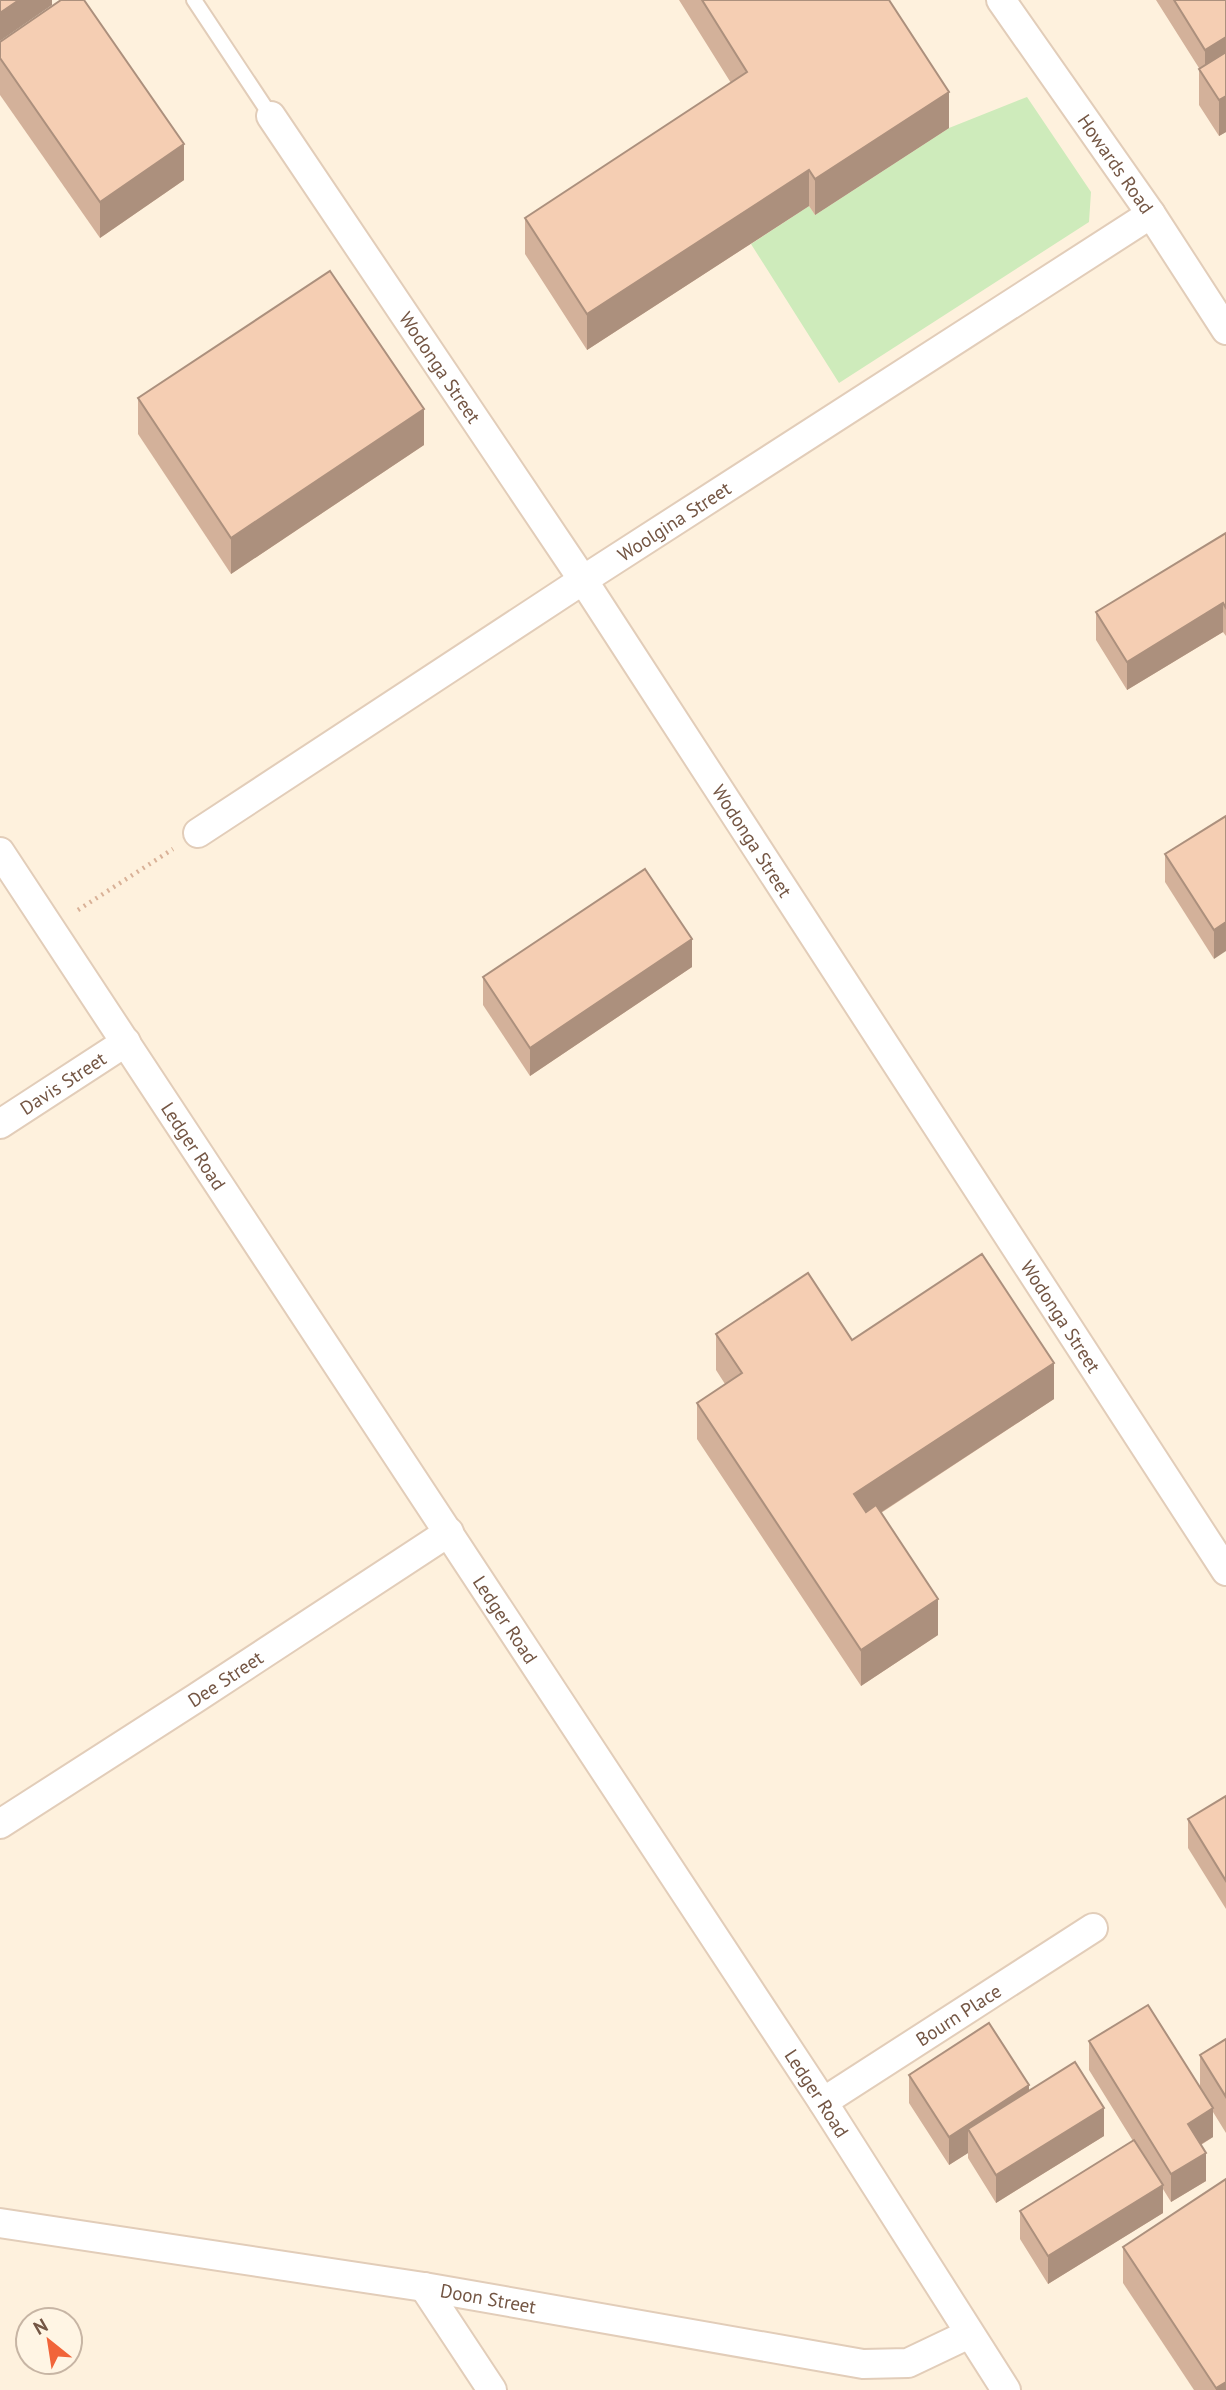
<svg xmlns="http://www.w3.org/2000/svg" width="1226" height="2390" viewBox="0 0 1226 2390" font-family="'PT Sans',sans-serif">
  <rect width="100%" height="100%" fill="#fef1dd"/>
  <path fill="#ceebbb" d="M1027,97L1091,192L1089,222L839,383L751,244L809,206L815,215L949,128Z"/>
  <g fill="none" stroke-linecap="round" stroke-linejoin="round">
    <g stroke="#e2cdb9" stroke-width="18">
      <path id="service" d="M194,0L271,116"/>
    </g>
    <g stroke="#e2cdb9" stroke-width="32">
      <g id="minor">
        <path id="s1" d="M1001,0L1151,214L1226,330"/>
        <path id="s2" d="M271,116L583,580L1226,1571"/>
        <path id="s3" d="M198,833L583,580L1151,214"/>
        <path id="s4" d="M0,852L823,2102L1006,2390"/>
        <path id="s5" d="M0,1124L126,1042"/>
        <path id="s6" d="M0,1824L196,1698L449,1532"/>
        <path id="s7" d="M823,2102L1093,1928"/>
        <path id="s8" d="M0,2223L424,2287L863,2364L908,2363L969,2334"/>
        <path d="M424,2287L492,2390"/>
      </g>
    </g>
    <path stroke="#d9b197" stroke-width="4.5" stroke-dasharray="2 5" stroke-linecap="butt" d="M78,910L173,849"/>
    <use href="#service" stroke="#fff" stroke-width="14"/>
    <use href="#minor" stroke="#fff" stroke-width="28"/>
  </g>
  <g fill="#d3b19a">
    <path d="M679,0H889L949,128L815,215L809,206L587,350L525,254V218L731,83Z"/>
    <path d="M1156,0H1226V132L1219,136L1199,105V68Z"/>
    <path d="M0,42L184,180L100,238L0,95Z"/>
    <path d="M138,398L424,445L231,574L138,434Z"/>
    <path d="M1226,533V636L1223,632L1127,690L1096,640V612Z"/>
    <path d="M1226,816L1214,959L1165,882V854Z"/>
    <path d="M692,967L530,1076L483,1005V977Z"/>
    <path d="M716,1334L852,1340L1054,1399L881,1513L938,1635L861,1686L697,1439V1403L725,1384L716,1370Z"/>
    <path d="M1226,1796V1909L1188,1848V1819Z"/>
    <path d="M1226,2039V2133L1213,2112V2137L1201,2145L1206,2181L1171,2202L1163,2189V2213L1048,2284L1020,2239V2211L1133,2141L1089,2070V2041L1200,2087V2055Z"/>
    <path d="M909,2075L1029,2091L1104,2136L996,2203L968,2158V2153L949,2165L909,2103Z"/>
    <path d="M1123,2247L1226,2390H1194L1123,2283Z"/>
  </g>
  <g fill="#ac907d">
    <path d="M19,0H52V5L0,41V13Z"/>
    <path d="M1226,37V65L1205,78V50Z"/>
    <path d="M949,92V128L815,215V179Z"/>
    <path d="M1226,96V132L1219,136V100Z"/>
    <path d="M184,144V180L100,238V202Z"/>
    <path d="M809,170V206L587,350V314Z"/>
    <path d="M424,409V445L231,574V538Z"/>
    <path d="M1223,603V632L1127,690V662Z"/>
    <path d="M1226,922V951L1214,959V930Z"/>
    <path d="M692,939V967L530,1076V1048Z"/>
    <path d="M1054,1363V1399L854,1530V1494Z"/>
    <path d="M938,1599V1635L861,1686V1650Z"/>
    <path d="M1029,2085V2113L968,2129V2153L949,2165V2137Z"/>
    <path d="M1104,2108V2136L996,2203V2175Z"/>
    <path d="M1213,2108V2137L1188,2152V2124Z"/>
    <path d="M1206,2153V2181L1171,2202V2174Z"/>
    <path d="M1163,2185V2213L1048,2284V2256Z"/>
    <path d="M1226,2382V2390H1216V2388Z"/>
  </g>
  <g fill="#f5ceb3" stroke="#ac907d" stroke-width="2">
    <path d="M0,0H19L0,13Z"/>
    <path d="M61,0H84L184,144L100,202L0,58V42Z"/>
    <path d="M702,0H889L949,92L815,179L809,170L587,314L525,218L747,72Z"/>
    <path d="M1174,0H1226V37L1205,50Z"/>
    <path d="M1226,52V96L1219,100L1199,69Z"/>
    <path d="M330,271L424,409L231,538L138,398Z"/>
    <path d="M1226,533V608L1223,603L1127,662L1096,612Z"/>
    <path d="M1226,816V922L1214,930L1165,854Z"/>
    <path d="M645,869L692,939L530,1048L483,977Z"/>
    <path d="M982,1254L1054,1363L854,1494L866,1512L876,1505L938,1599L861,1650L697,1403L742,1373L716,1334L808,1273L852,1340Z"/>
    <path d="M1226,1796V1881L1188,1819Z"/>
    <path d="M1148,2005L1213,2108L1188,2124L1206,2153L1171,2174L1089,2041Z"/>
    <path d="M989,2023L1029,2085L949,2137L909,2075Z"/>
    <path d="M1226,2039V2097L1200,2055Z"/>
    <path d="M1075,2062L1104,2108L996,2175L968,2129Z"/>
    <path d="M1134,2140L1163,2185L1048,2256L1020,2211Z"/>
    <path d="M1226,2179V2382L1216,2388L1123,2247Z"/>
  </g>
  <g text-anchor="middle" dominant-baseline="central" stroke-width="5" stroke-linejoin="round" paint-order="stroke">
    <g font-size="19" fill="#745644" stroke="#fff5e4">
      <text stroke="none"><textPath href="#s1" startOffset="200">Howards Road</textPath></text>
      <text stroke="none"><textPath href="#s2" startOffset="303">Wodonga Street</textPath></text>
      <text stroke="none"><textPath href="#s3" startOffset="569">Woolgina Street</textPath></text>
      <text stroke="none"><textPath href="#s2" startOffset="870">Wodonga Street</textPath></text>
      <text stroke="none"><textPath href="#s5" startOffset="75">Davis Street</textPath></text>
      <text stroke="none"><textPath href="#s4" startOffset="352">Ledger Road</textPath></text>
      <text stroke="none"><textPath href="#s2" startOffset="1437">Wodonga Street</textPath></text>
      <text stroke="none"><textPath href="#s4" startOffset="919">Ledger Road</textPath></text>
      <text stroke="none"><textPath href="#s6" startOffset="268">Dee Street</textPath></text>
      <text stroke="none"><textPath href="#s7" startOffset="161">Bourn Place</textPath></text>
      <text stroke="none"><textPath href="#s4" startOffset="1486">Ledger Road</textPath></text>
      <text stroke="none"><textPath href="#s8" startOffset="494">Doon Street</textPath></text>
    </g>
  </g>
  <g transform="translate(49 2341) rotate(330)"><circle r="33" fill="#fff5e4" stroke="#c7b5a4" stroke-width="2"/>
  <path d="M0-5L12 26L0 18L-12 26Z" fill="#f16439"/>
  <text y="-10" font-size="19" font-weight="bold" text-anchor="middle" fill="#745644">N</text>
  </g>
</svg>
